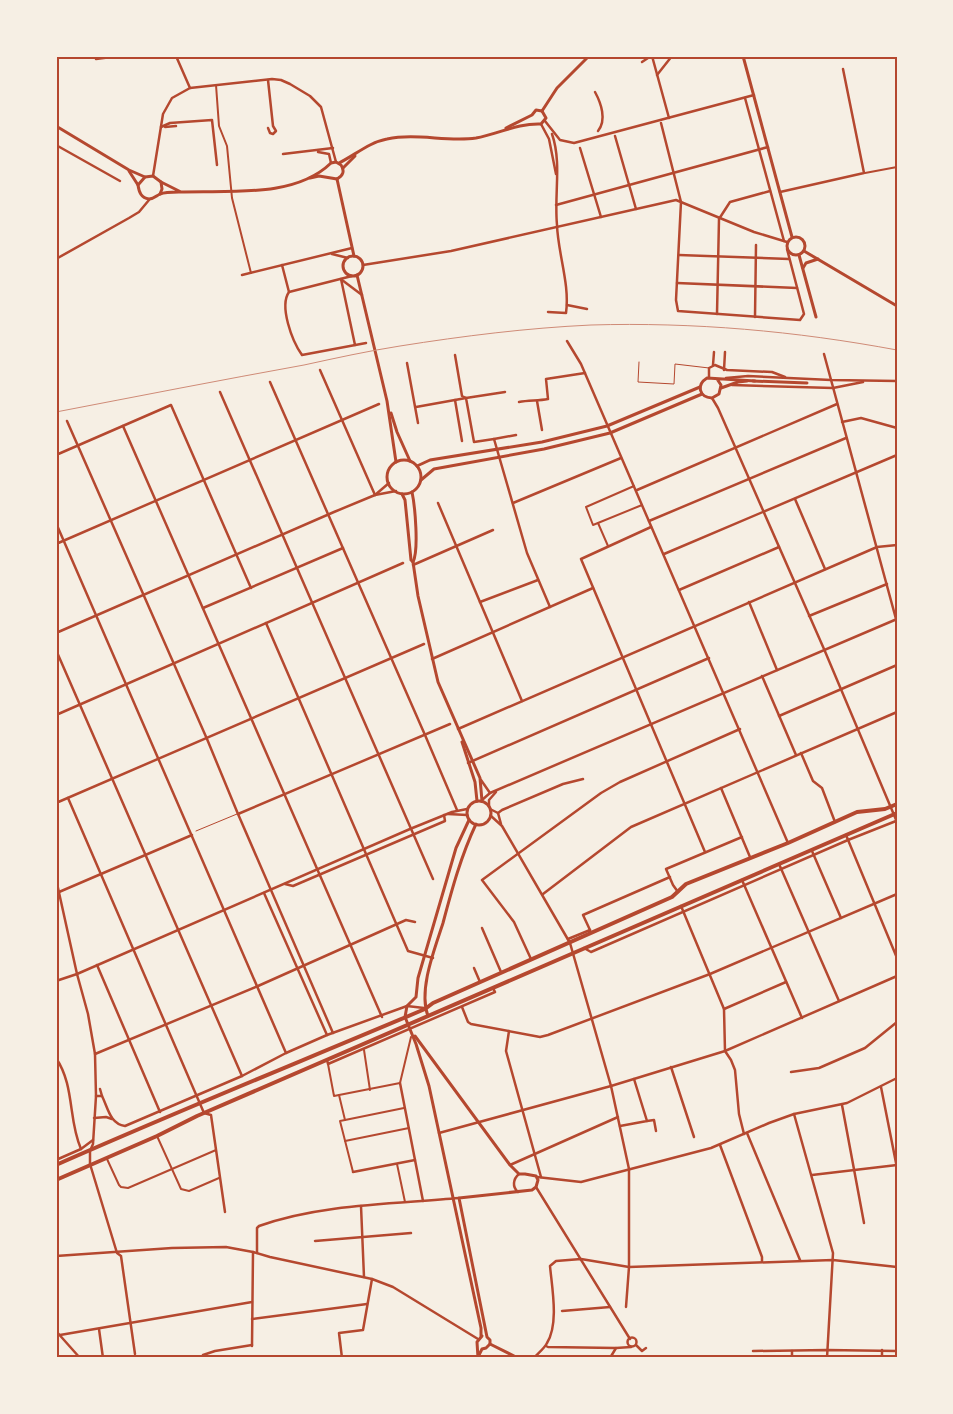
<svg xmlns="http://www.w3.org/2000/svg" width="953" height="1414" viewBox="0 0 953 1414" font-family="'Zilla Slab',serif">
  <rect width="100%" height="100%" fill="#f6efe4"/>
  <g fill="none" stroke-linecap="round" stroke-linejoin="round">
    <g stroke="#b5482f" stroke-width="1">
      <path d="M639,362L638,382L674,384L675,364L709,368"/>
      <path d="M196,831L237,814"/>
    </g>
    <g stroke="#b5482f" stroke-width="2">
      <path d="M216,85L219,126L227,146L232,198L251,273"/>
      <path d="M865,173L897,167"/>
      <path d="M634,486L586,507L593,525L642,505"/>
      <path d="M598,523L608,546"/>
      <path d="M364,1050L370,1090"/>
      <path d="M328,1064L334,1096L339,1095L345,1120L340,1121L353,1172"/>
      <path d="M339,1095L400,1083L411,1037"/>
      <path d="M345,1120L404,1108"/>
      <path d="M157,1136L181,1189L189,1191L219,1178"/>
      <path d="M345,1141L409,1128"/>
      <path d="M107,1159L119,1185L121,1187L128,1188L216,1150"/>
      <path d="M397,1164L405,1202"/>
    </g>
    <g stroke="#b5482f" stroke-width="2.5">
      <path d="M176,56L190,88"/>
      <path d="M652,56L669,118"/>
      <path d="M96,59L119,56"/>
      <path d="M642,62L651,56"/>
      <path d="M657,75L672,56"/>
      <path d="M595,92C601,103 607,120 598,131"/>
      <path d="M745,98L784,241"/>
      <path d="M545,121L560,140L574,143L754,95"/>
      <path d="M661,123L681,202L676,300L678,311L800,320L804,314L787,249"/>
      <path d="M541,124L549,139L556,174"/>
      <path d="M161,127L170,123L212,120L217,165"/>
      <path d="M165,127L176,126"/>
      <path d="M268,128L270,133L273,134L276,131L273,126L268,80"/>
      <path d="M615,136L636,209"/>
      <path d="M56,145L120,181"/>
      <path d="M580,148L601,217"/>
      <path d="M318,152L329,154L331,163"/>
      <path d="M283,154L333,148"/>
      <path d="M153,176L163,114L172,98L190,88L272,79L281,80L290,84L310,96L321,107L336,162"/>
      <path d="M780,192L864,173L843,69"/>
      <path d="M556,205L768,147"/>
      <path d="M332,254L348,258"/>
      <path d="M679,255L789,259"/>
      <path d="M56,259L129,218L139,212L149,200"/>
      <path d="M282,265L289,292L352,276"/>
      <path d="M363,265L451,251L676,200L754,232L787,242"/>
      <path d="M242,275L352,248"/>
      <path d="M341,279L355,345"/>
      <path d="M342,280L362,295"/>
      <path d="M677,283L797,288"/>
      <path d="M289,292C279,306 292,341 302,355L366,343"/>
      <path d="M567,305L587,309"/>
      <path d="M548,312L566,313C570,284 558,254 557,225C554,194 562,163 552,134"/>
      <path d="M717,314L719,219L730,202L770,191"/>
      <path d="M755,317L756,245"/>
      <path d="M567,341L581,364L788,843"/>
      <path d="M824,354L896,619"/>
      <path d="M455,355L462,396L466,398"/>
      <path d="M407,363L418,423"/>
      <path d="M713,365L714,352"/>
      <path d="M320,370L375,495"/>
      <path d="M724,370L725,352"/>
      <path d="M709,377V368L715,365L727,370L772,372L785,377"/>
      <path d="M726,378L748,376L831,380L897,381"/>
      <path d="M270,382L425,735L457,810"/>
      <path d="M732,385L833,388L863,382"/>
      <path d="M220,392L433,879"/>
      <path d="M505,392L466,398L474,442L494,439L527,553L550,607"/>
      <path d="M712,398L718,408L824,649L897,822"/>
      <path d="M455,400L462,441"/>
      <path d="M537,401L542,430"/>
      <path d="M519,402C529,400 538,401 548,399L546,379L585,373"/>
      <path d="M416,407L466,398"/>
      <path d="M67,421L207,739L238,814L333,1033"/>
      <path d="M842,422L861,418L897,428"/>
      <path d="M123,426L382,1017"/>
      <path d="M494,439L516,435"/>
      <path d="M56,455L171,405L251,588"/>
      <path d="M637,490L837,404"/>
      <path d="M375,495L389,483"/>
      <path d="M795,499L825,569"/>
      <path d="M438,503L522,701"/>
      <path d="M513,503L621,458"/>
      <path d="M649,521L846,438"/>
      <path d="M56,523L286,1053"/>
      <path d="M651,527L581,559L705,852"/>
      <path d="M56,544L379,404"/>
      <path d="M664,554L897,455"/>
      <path d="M413,565L493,530"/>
      <path d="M679,590L779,547"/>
      <path d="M480,602L538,580"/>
      <path d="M749,602L777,670"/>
      <path d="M203,608L343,548"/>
      <path d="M809,616L887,584"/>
      <path d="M266,623L408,951L433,958"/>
      <path d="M56,633L334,512L375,495L396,491"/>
      <path d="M56,650L242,1076"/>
      <path d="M432,659L593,588"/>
      <path d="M762,676L796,755"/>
      <path d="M56,715L403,563"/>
      <path d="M779,716L897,665"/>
      <path d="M458,729L877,547L897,545"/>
      <path d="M801,753L813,781L822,788L835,822"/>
      <path d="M468,763L709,658"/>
      <path d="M481,780L490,793"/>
      <path d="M721,788L750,857"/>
      <path d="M68,798L204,1113L211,1115L225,1212"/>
      <path d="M482,800L490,793L897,619"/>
      <path d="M56,803L424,644"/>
      <path d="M489,806V800L496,792"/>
      <path d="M490,809L498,813L501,824"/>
      <path d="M498,813L502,810L563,784L583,779"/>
      <path d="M238,814L450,724"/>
      <path d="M448,814L467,815"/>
      <path d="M491,816L502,826L570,943L611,1086L629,1169V1267L626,1307"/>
      <path d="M846,835L897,958"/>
      <path d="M812,851L841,918"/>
      <path d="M779,864L839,1001"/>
      <path d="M56,879L77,974L88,1014L95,1054L96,1096L93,1144L90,1151V1164L117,1253L121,1256L135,1354"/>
      <path d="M742,880L802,1018"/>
      <path d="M285,884L293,886L445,821L444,815"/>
      <path d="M59,892L192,835"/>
      <path d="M678,892L673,885L666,869L742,837"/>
      <path d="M264,893L327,1035"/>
      <path d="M543,894L631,827L897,712"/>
      <path d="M681,906L724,1009L725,1051L731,1060L735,1070L739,1114L744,1134"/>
      <path d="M482,928L501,972"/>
      <path d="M590,930L583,915L670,877"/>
      <path d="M568,939L590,930V931"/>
      <path d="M584,948L591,952L848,840L896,821"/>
      <path d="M531,959L514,922L482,880L601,793L620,782L740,729"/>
      <path d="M97,965L160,1112"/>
      <path d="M474,968L480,982"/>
      <path d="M56,981L77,974L410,829L452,812L467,809"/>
      <path d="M462,1007L468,1022L471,1024L540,1037L548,1035L710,974L897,894"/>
      <path d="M724,1009L786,982"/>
      <path d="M509,1031L506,1051L541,1177"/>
      <path d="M95,1054L258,986L406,920L415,922"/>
      <path d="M56,1058C75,1086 68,1120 81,1149"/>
      <path d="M327,1060L328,1064L495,992L493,988"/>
      <path d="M671,1067L694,1137"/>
      <path d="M791,1072L819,1068L865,1048L897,1022"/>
      <path d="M400,1083L415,1160"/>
      <path d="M881,1087L897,1168"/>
      <path d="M100,1089L102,1096"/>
      <path d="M96,1096H102C108,1108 110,1124 125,1126L242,1076L286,1053L327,1035L407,1006L424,1008"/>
      <path d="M842,1105L864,1223"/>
      <path d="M794,1114L833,1253L827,1358"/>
      <path d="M94,1118L106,1117L112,1119"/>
      <path d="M647,1121L654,1120L656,1131"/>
      <path d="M620,1126L647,1121L634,1079"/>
      <path d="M439,1133L611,1086L725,1051L897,976"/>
      <path d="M747,1133L800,1260"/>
      <path d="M720,1145L762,1257V1261"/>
      <path d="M56,1160L81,1149L93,1140"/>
      <path d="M510,1165L618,1117"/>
      <path d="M353,1172L415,1160L423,1201"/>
      <path d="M812,1175L897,1165"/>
      <path d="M537,1177L581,1182L711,1148L769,1123L794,1114L847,1103L897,1078"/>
      <path d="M536,1187L630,1339"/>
      <path d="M518,1192C512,1187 513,1179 519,1174"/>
      <path d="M361,1206L364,1277"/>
      <path d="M315,1241L411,1233"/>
      <path d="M257,1253V1228L259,1226C320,1204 394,1204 459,1198"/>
      <path d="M56,1256L172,1248L226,1247L253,1252L270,1257L372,1279L393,1287L478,1339"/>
      <path d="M562,1311L610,1307"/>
      <path d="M252,1319L367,1304"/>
      <path d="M99,1329L103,1358"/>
      <path d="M56,1331L80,1358"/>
      <path d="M60,1335L252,1302"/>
      <circle cx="632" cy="1342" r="4.5"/>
      <path d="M636,1345L642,1351L646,1348"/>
      <path d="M252,1346L253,1252"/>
      <path d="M546,1346L548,1347L616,1348L631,1347"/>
      <path d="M753,1351L827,1350L897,1351"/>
      <path d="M792,1351V1358"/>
      <path d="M202,1358L203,1355L215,1351L252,1345"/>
      <path d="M342,1358L339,1333L363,1330L372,1279"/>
      <path d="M534,1358C538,1353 544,1349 547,1343C559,1324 552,1288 550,1266L556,1261L581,1259L629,1267L833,1260L897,1267"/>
      <path d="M610,1358L616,1348"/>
      <path d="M882,1358V1350"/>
    </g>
    <g stroke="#b5482f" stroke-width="3">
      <path d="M743,56L792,237"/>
      <path d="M542,111L557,88L589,56"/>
      <path d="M56,126L129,170L145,177"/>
      <path d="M506,128L532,115L536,110L542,111"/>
      <path d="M339,163C355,155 370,142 387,139C416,133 447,142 476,138C498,134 518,123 541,124L546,118L542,111"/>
      <path d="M343,168L355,156"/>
      <path d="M129,171L138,185"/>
      <path d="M310,178L319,176L337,179"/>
      <path d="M337,179L354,256"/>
      <path d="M181,192L161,182L153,176L145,177L138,185C139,192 141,198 149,199C154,199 156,196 160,194C165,192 173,192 179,192C227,190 294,199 331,163L336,162L341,165C345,171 343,176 337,179"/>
      <path d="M160,194L162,189L161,182"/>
      <circle cx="796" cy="246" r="9"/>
      <path d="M804,251L897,306"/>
      <path d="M799,255L816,317"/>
      <circle cx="353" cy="266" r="10"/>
      <path d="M803,268L806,263L818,259"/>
      <path d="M357,275L387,401L396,462"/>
      <path d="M717,379L721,385L719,394L712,398C699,397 696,385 707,378L755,381"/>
      <path d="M753,381L807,383"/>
      <path d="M721,388L738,382L747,381"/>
      <path d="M391,413L397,432L410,461"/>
      <circle cx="404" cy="477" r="17"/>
      <path d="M417,466L430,460L542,442L607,426L700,387"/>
      <path d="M421,480L434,469L544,449L610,433L702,394"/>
      <path d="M412,492C415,506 419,550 413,562"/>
      <path d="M402,494L405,500L411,560L413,562L418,596L438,682L480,778L482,801"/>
      <path d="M462,742L475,782L477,801"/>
      <circle cx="479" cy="813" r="12"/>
      <path d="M469,820L456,848L418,978L416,997L407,1006L405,1017L416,1044L429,1086L481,1328V1336"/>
      <path d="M428,1016C418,990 435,948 443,923C452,889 461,856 476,824"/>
      <path d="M415,1036L510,1165L519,1174H525L536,1176L538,1180L536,1187L532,1190L459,1198L487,1337L490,1340V1344L518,1358"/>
      <path d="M479,1355L482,1349L486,1348L490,1344"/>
      <path d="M478,1358L477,1342L482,1336"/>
    </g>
    <g stroke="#b5482f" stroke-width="4">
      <path d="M56,1165C178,1111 302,1061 425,1009L433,1003L672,897L686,884L788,843L857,812L885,809L897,804"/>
      <path d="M56,1180L157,1136L197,1116L897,813"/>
    </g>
    <path stroke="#cf8b77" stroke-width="1" d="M56,412C139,396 221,380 304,365C336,358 368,351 400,346C463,336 527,328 591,325C694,322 795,331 897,350"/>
  </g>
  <rect width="953" height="1414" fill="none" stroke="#f6efe4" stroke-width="115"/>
  <rect x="58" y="58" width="838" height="1298" fill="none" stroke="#b5482f" stroke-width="2"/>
</svg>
